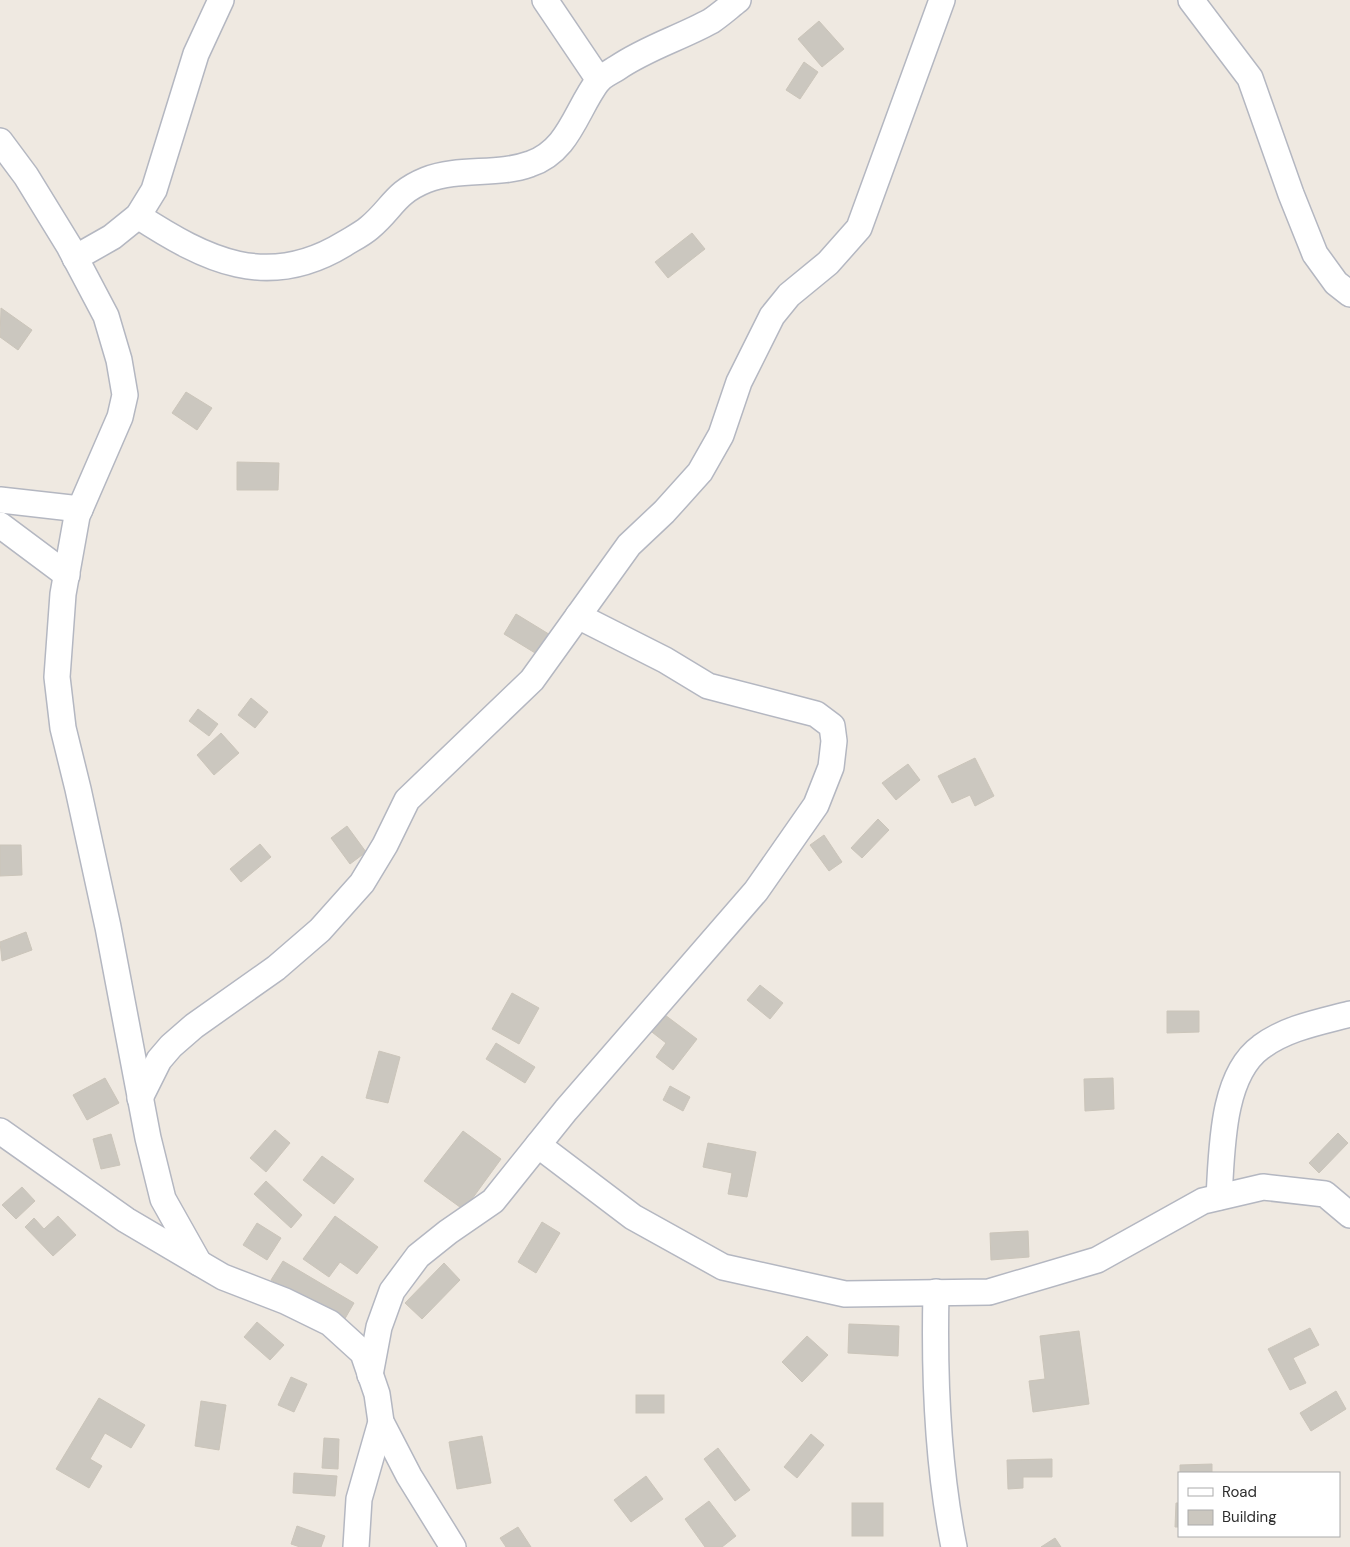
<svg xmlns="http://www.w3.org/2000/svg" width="1350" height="1547" viewBox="0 0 1350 1547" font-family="'DM Sans',sans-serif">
  <rect width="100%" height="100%" fill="#efe9e1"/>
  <g fill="#cbc7bf" stroke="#cbc5ba">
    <path d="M819,21L844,49L822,67L798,39Z"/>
    <path d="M804,62L818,72L800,99L786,90Z"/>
    <path d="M692,233L705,249L668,278L655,262Z"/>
    <path d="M1,308L32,330L18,350L0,337Z"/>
    <path d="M186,392L212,408L197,430L172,413Z"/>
    <path d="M237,462L279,463L278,490H237Z"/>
    <path d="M516,614L552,636L540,656L504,634Z"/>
    <path d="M251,698L268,712L255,728L238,715Z"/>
    <path d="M198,709L218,724L209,736L189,721Z"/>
    <path d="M221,733L239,753L214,775L197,755Z"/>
    <path d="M975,758L994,796L975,806L970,795L952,803L938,776Z"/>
    <path d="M908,764L920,780L896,800L882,783Z"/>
    <path d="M878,819L889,830L862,858L851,848Z"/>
    <path d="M347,826L366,852L350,864L331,838Z"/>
    <path d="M824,835L842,862L829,871L810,845Z"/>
    <path d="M260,844L271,857L241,882L230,869Z"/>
    <path d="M0,845H21L22,875L0,876Z"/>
    <path d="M26,932L32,950L2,961L0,942Z"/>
    <path d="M760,985L783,1003L770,1019L747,1000Z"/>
    <path d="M512,993L539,1008L519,1044L492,1029Z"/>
    <path d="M1167,1011H1199V1032L1167,1033Z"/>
    <path d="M661,1012L697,1039L673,1070L656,1057L666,1043L648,1029Z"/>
    <path d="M496,1043L535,1067L525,1083L486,1059Z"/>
    <path d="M379,1051L400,1057L388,1103L366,1098Z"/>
    <path d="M105,1078L119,1103L87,1120L73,1095Z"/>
    <path d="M1113,1078L1114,1109L1085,1111L1084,1079Z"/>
    <path d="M670,1086L690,1097L683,1111L663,1100Z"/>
    <path d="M275,1130L290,1143L266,1172L250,1158Z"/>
    <path d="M463,1131L501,1159L464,1210L424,1181Z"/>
    <path d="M1338,1133L1348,1143L1319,1173L1309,1163Z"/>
    <path d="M111,1134L120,1165L101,1169L93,1139Z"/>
    <path d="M708,1143L756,1152L747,1197L728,1194L732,1173L703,1167Z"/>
    <path d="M322,1156L354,1179L334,1204L303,1180Z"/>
    <path d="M266,1181L302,1215L291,1228L254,1194Z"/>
    <path d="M22,1187L35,1201L16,1219L2,1205Z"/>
    <path d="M58,1216L76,1235L53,1256L25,1227L34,1218L44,1229Z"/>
    <path d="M335,1216L378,1247L357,1274L340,1262L329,1277L303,1259Z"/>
    <path d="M542,1222L560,1233L536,1273L518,1262Z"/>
    <path d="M257,1223L281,1238L267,1260L243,1245Z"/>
    <path d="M1028,1231L1029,1257L991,1260L990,1233Z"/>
    <path d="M283,1261L354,1303L343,1322L271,1280Z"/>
    <path d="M444,1263L460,1280L422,1319L405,1303Z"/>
    <path d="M257,1322L284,1345L270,1360L244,1337Z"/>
    <path d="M849,1324L899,1326L898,1356L848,1353Z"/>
    <path d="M1310,1328L1319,1345L1293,1358L1306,1383L1290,1390L1268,1349Z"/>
    <path d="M1079,1331L1089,1404L1033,1412L1029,1381L1045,1379L1040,1336Z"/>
    <path d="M807,1336L828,1355L802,1382L782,1362Z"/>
    <path d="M291,1377L307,1384L294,1412L278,1405Z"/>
    <path d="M1336,1391L1346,1409L1311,1431L1300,1413Z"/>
    <rect x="636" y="1395" width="28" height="18"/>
    <path d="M99,1398L145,1425L131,1448L105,1433L90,1459L102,1466L89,1488L56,1469Z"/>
    <path d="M201,1401L226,1405L219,1450L195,1446Z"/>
    <path d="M811,1434L824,1445L797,1478L784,1467Z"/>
    <path d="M482,1436L491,1483L457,1489L449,1442Z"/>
    <path d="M324,1438L339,1439L338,1469L322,1468Z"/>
    <path d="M718,1448L750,1490L735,1501L704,1459Z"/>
    <path d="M1052,1459V1477H1023V1488L1008,1489L1007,1460Z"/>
    <path d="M1212,1464V1473H1180V1465Z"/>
    <path d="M294,1473L337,1476L335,1496L293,1493Z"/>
    <path d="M646,1476L663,1499L631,1522L614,1500Z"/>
    <path d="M709,1501L736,1536L722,1547H705L685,1519Z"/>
    <rect x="852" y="1503" width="31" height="33"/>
    <path d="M1176,1503H1179V1527H1175Z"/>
    <path d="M297,1526L325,1536L321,1547H300L291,1544Z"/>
    <path d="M518,1527L531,1547H506L500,1538Z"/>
    <path d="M1055,1538L1061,1547H1041Z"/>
  </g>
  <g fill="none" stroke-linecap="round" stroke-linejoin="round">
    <g stroke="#b4b7c1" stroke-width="28">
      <g id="minor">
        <path d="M545,0L599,80"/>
        <path d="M1191,0L1250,78L1291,194L1315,254L1336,283L1350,294"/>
        <path d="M0,141L26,176L69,246L106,316L119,360L125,395L120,417L77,516L63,594L57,677L63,728L78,789L108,927L148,1138L163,1199L199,1263"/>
        <path d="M138,216C206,260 267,291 344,244C352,239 362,234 369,228C393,208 394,193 426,180C459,167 497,176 530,164C569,151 576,110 598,81C602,76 611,72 617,68C646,48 680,38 711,21C720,15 729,7 738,0"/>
        <path d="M75,258L112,237L138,216L154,190L196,54L221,0"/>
        <path d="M0,500L80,509"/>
        <path d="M0,525L67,575"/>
        <path d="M140,1098L159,1060L171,1046L194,1026L276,968L320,930L362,883L385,845L407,800L532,680L629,545L664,512L700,472L721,435L739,382L772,316L789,295L828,263L859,228L942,0"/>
        <path d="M0,1131L126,1220L199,1263L223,1277L285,1301L330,1323L363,1353L377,1394L381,1422L409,1476L453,1547"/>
        <path d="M538,1145L633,1217L723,1267L845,1294L989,1292L1097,1260L1203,1201L1263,1187L1325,1194L1350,1215"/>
        <path d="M1219,1197C1222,1152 1221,1076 1261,1047C1286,1028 1320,1022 1350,1014"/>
        <path d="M936,1292C934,1377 937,1463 954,1547"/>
        <path d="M370,1375L379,1327L392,1291L418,1256L448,1232L493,1201L566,1110L756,891L816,805L831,767L834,741L832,726L816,714L708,686L665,660L578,616"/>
        <path d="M356,1547L359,1499L381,1422"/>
      </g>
    </g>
    <use href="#minor" stroke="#fff" stroke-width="25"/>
  </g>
  <rect x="1178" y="1472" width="162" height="65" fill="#ffffff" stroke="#ababab"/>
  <rect x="1188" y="1488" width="25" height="8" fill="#ffffff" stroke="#ababab"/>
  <text x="1222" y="1497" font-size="15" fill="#2e2e2e">Road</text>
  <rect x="1188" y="1510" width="25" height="15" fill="#cbc7bf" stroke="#ababab"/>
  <text x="1222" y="1522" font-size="15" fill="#2e2e2e">Building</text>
</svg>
